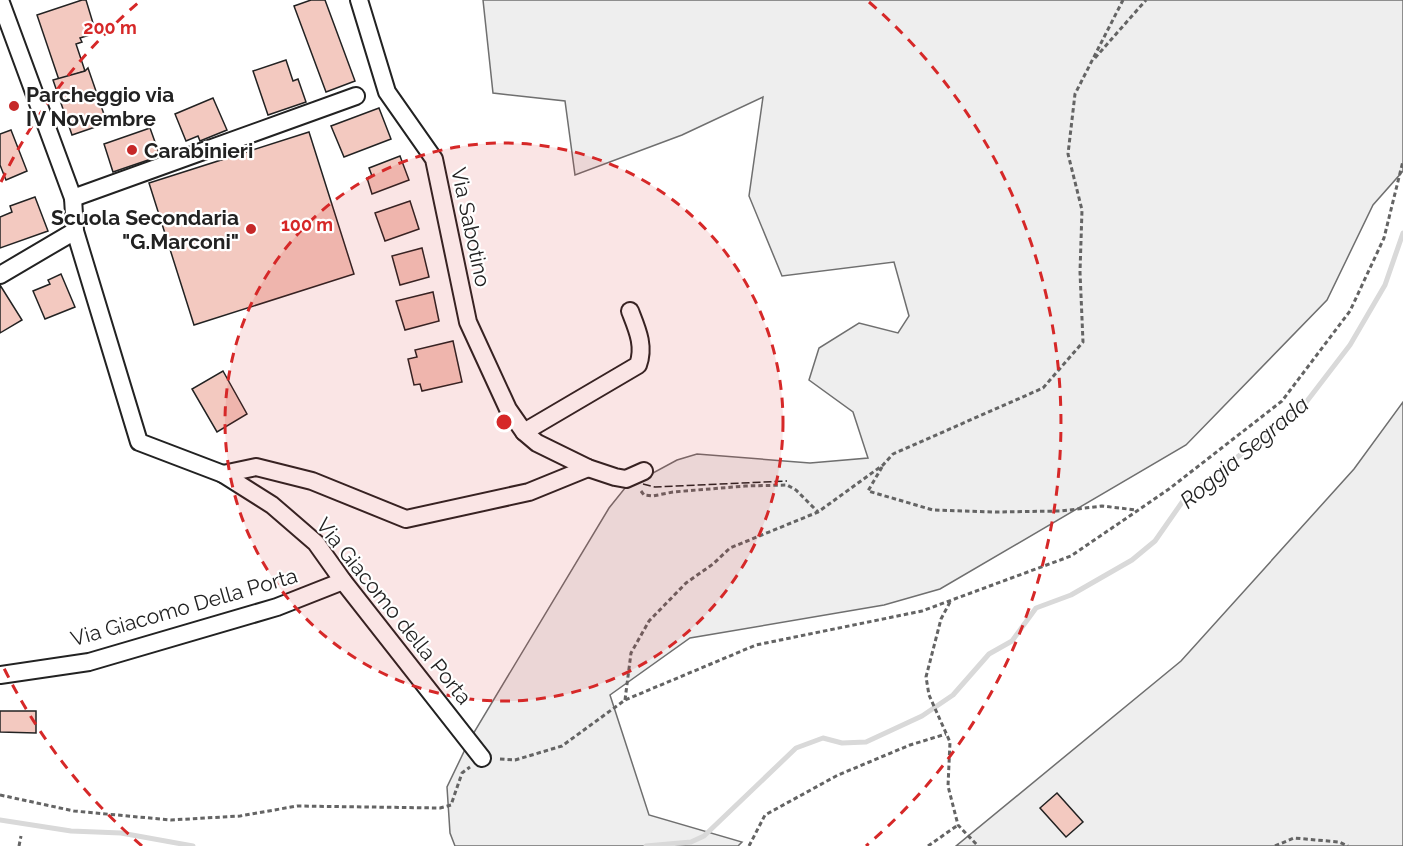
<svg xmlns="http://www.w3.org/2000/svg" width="1403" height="846" viewBox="0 0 1403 846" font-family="Raleway,sans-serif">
  <rect width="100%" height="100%" fill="#fff"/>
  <g fill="#eee" stroke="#6f6f6f" stroke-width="1.5">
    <path d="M483,0H1403V171L1373,205L1327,300L1186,445L940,589L884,605L690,638L610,695L649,815L742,842L738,846H455L450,833L447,787L470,739L609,508L625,488L677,460L697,454L810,463L868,458L853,412L809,380L819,348L859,323L898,333L909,316L894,262L782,276L749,196L763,97L682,135L575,175L565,101L493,93Z"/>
    <path d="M1403,402V846H956L1181,661L1354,469Z"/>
  </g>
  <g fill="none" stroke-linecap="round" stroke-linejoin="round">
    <g stroke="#d9d9d9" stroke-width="5">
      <path d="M0,820L71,831L121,833L193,846"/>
      <path d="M646,846L691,842L704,836L796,748L823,738L842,743L866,742L922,716L953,695L989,654L1012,641L1036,608L1071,595L1132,560L1155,541L1185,498L1304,405L1350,345L1385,285L1403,233"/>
    </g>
  </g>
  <g fill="#f3c9c0" stroke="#222" stroke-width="1.5">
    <path d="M82,0H86L96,33L80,38L82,42L76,44L85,71L59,80L37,15Z"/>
    <path d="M311,0H325L355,81L326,92L294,6Z"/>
    <path d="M286,60L293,81L298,79L306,102L268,115L253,71Z"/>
    <path d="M88,68L107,123L72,135L53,80L85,71Z"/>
    <path d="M213,98L227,130L200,141L198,136L186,141L175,114Z"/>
    <path d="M379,108L391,139L344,157L331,126Z"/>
    <path d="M150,128L160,156L113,172L104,144Z"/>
    <path d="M11,130L27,171L6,180L0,165V134Z"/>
    <path d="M309,132L354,274L194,325L149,183Z"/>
    <path d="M400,156L409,180L372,194L367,178L372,176L369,168Z"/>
    <path d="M35,197L48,231L0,248V217L12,212L10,206Z"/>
    <path d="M410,201L419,229L385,241L375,213Z"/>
    <path d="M422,248L429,277L400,285L392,256Z"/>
    <path d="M61,274L75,307L45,319L33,291L50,284L48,280Z"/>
    <path d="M0,285L22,320L0,333Z"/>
    <path d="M433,292L439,321L405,330L396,301Z"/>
    <path d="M453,341L462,382L422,391L420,384L414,385L408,359L417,357L415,350Z"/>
    <path d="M223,371L247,414L217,432L192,389Z"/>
    <path d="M0,711H36V733L0,732Z"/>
    <path d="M1057,793L1083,822L1066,837L1040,808Z"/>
  </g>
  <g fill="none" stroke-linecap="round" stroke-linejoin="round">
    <g stroke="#222" stroke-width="20">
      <g id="minor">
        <path d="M0,0L73,198L75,231L139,442L223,474L272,505L316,543L343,581L482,758"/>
        <path d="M359,0L387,92L434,159L468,322L508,409L524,432L537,443L588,468L615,477L626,479L644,471"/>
        <path d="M73,198L356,96"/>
        <path d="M0,275L75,231"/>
        <path d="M524,432L638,365C645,346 637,329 630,311"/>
        <path d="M223,474L256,467L312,481L406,519L529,492L588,468"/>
        <path d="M0,675L89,662L277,607L343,581"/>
      </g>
    </g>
    <g stroke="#646464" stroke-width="3" stroke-dasharray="4.5 3" stroke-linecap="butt">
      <path d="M1095,58L1146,0"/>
      <path d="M882,467L868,491L933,510L995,512L1061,511L1102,506L1136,510"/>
      <path d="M641,491L644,495L653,496L673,492L745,486L787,485L796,490L818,512"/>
      <path d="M950,602L941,619L926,677L929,695L950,742L948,786L958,825L978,846"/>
      <path d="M625,700L631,653L649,621L686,583L713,564L730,548L818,512L883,465L893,454L1043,388L1083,342L1080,272L1082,210L1068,154L1075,94L1123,0"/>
      <path d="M500,759L515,760L562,746L625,700L756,645L922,611L1071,556L1169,489L1282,401L1350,311L1384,238L1403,161"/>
      <path d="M0,795L74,811L171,820L240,816L297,806L440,808L451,805L462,773L470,767"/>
      <path d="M19,846L21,836"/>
      <path d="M749,846L765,815L838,775L910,745L946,734"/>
      <path d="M928,846L958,825"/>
      <path d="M1275,846L1294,838L1339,842L1348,846"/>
    </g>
    <use href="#minor" stroke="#fff" stroke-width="16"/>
    <path stroke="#222" stroke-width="1.5" stroke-dasharray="8 3" stroke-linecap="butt" d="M643,484L655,487L787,481"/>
  </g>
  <circle cx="504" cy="422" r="279" fill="#d62828" fill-opacity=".12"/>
  <g fill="none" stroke="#d62828" stroke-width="3" stroke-dasharray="10 8">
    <circle cx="504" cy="422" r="279"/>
    <path d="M142 846A557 557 0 0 1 1 662M1 182A557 557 0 0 1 139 2M869 2A557 557 0 0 1 866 846"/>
  </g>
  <g fill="#c62828" stroke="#fff" stroke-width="2">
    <circle cx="14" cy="106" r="6"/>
    <circle cx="132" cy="150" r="6"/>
    <circle cx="251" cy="229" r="6"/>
  </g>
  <g text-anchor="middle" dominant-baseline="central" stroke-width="4.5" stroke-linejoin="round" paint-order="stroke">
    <g font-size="21" font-weight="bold" fill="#222" stroke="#fff" text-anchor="start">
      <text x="26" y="94">Parcheggio via<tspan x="26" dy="24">IV Novembre</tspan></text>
      <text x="144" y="150">Carabinieri</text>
      <text x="239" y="217" text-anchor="end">Scuola Secondaria<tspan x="239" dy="24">"G.Marconi"</tspan></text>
    </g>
    <g font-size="21" fill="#222" stroke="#fff">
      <text transform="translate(471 227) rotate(78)">Via Sabotino</text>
      <text transform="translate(184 607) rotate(-16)">Via Giacomo Della Porta</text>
      <text transform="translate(394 611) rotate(51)">Via Giacomo della Porta</text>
    </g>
    <g font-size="22" font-style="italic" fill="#222" stroke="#fff">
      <text transform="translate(1244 452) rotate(-40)">Roggia Segrada</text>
    </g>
  </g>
  <circle cx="504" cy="422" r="9" fill="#d62828" stroke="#fff" stroke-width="3"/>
  <g font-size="18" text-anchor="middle" font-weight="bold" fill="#d62828" stroke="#fff" stroke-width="4.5" stroke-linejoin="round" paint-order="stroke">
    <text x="110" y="34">200 m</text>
    <text x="307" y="231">100 m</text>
  </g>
</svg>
